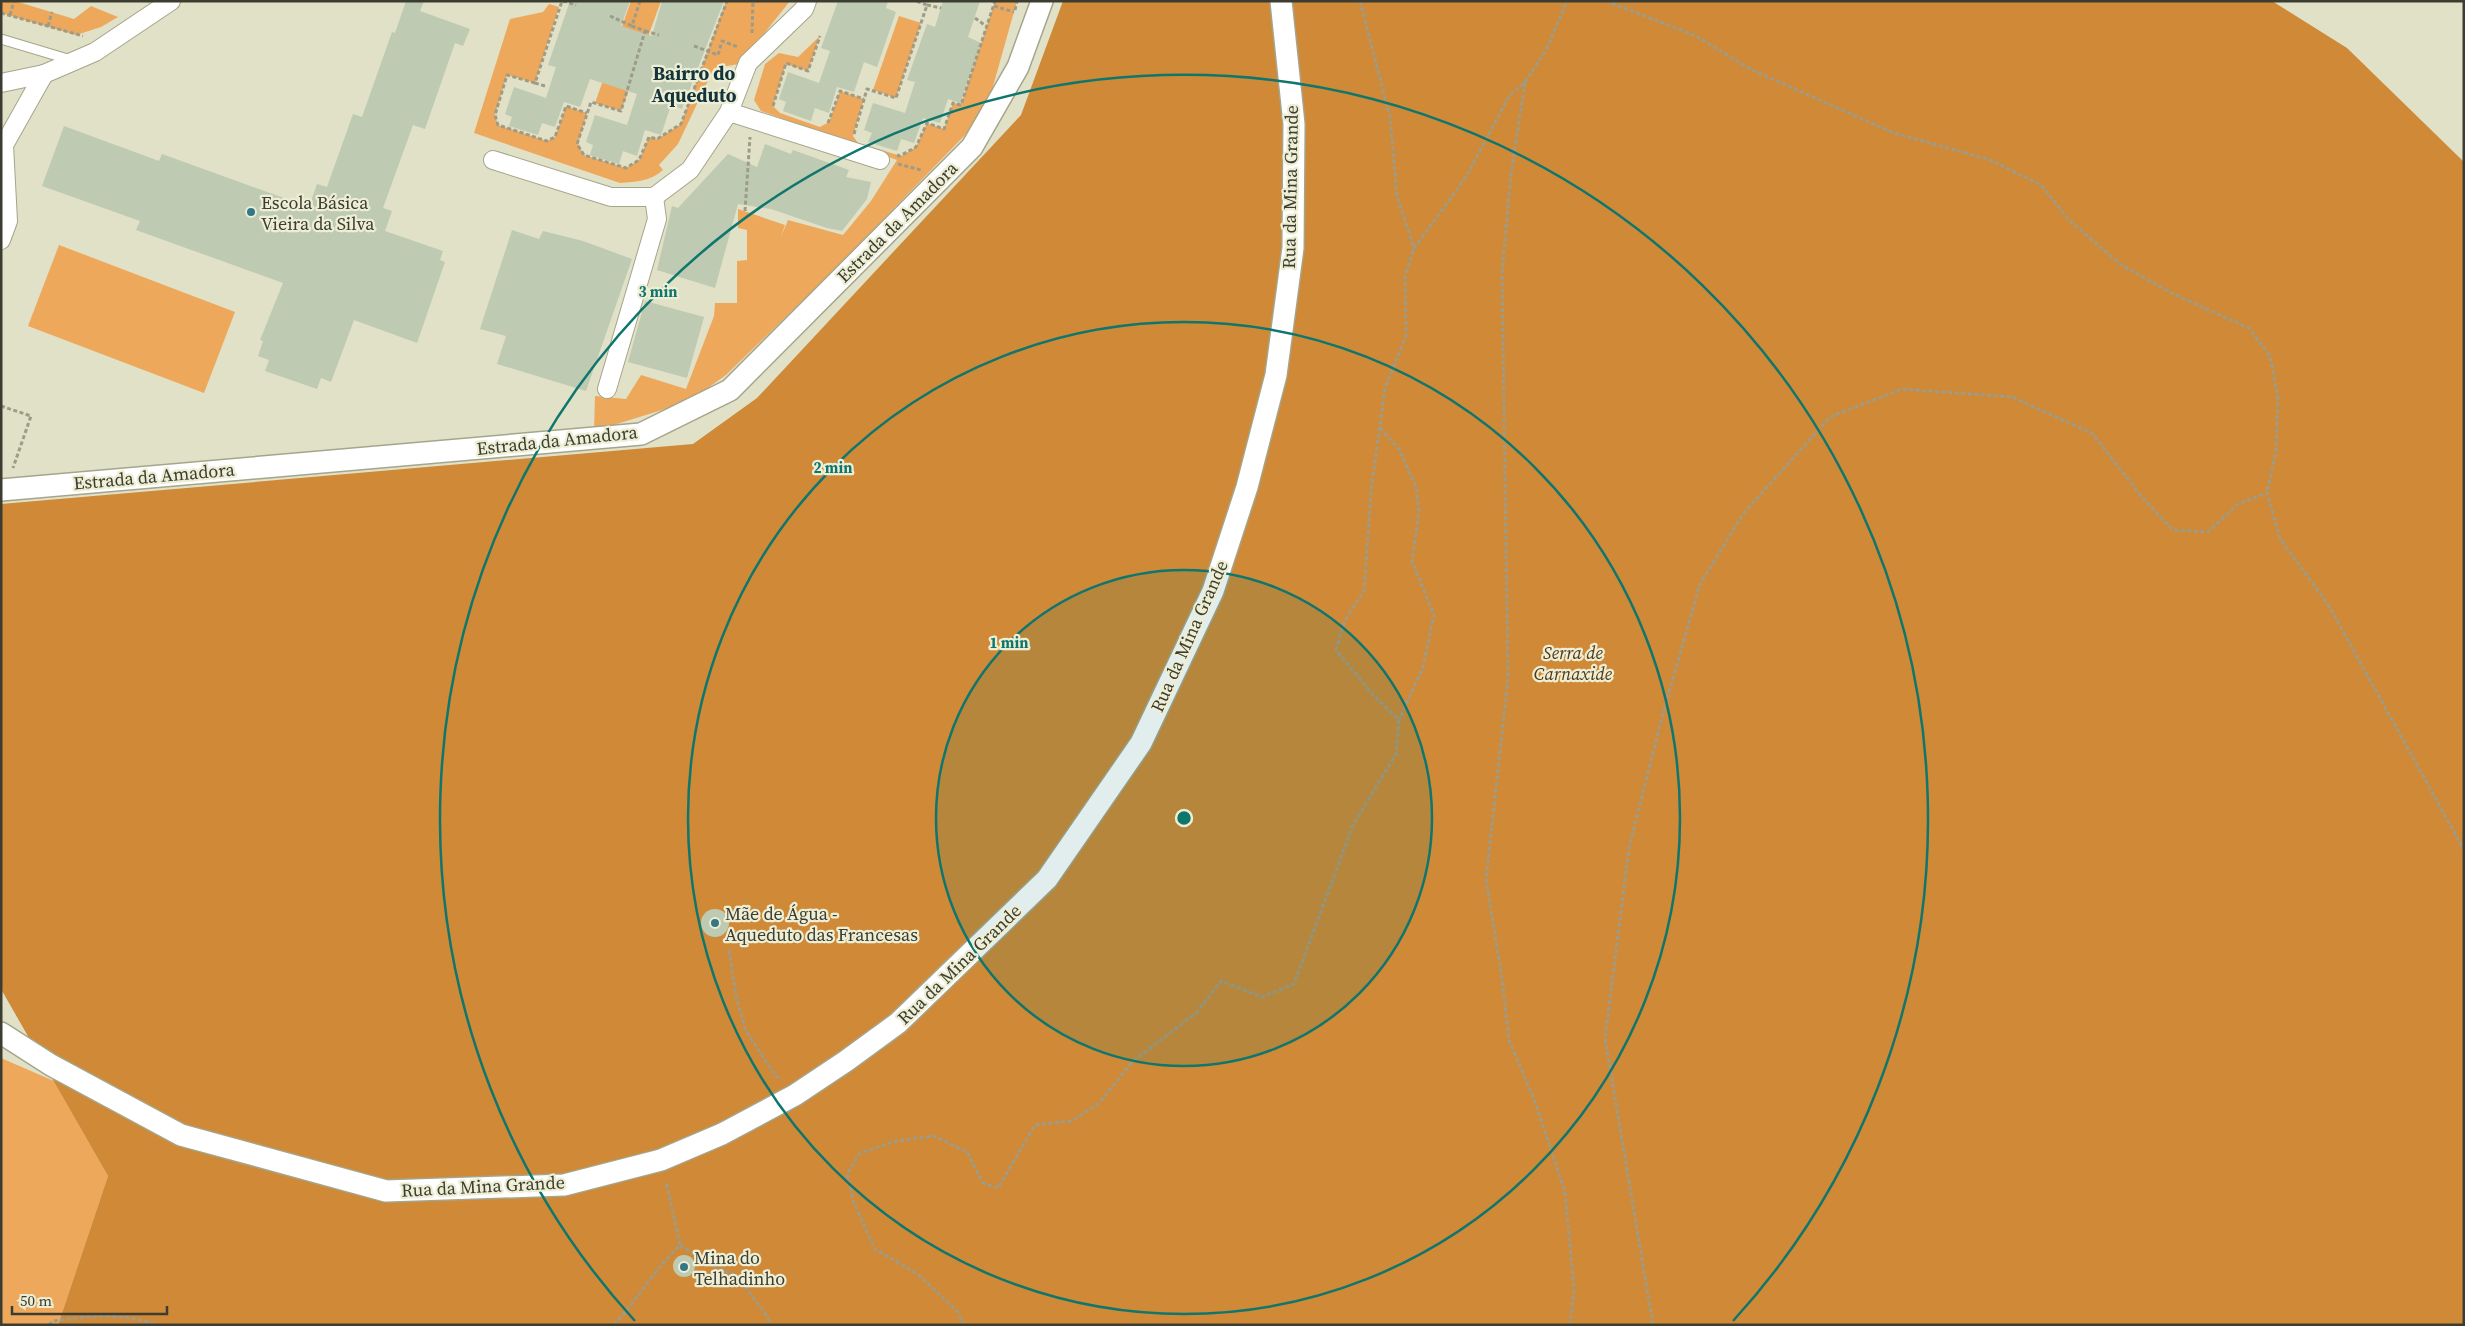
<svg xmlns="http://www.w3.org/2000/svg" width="2465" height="1326" viewBox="0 0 2465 1326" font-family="'Source Serif 4',serif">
  <rect width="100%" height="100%" fill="#e0e1c7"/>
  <g fill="#eea85c">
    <path d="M1,1H15L74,19L91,6L118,17L101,27L76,35L1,13Z"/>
    <path d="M631,1H661L621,111L595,103Z"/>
    <path d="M726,1H790L740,64L714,68L678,144L659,165L663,170C651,181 636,182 620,183L474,133L510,19L543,12L549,4L559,7L535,83L507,75L495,115L498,125L547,141L555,137L566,106L587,113L578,144L584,155L626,168L639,160L649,137L657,139L681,124Z"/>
    <path d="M995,1H1017L992,90L984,109L966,134L837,267L726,375L688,402L594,431L595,396L626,399L641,375L686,389L714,316L715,303H737V261L747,260V230L738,228V209L785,225L781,237L788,220L843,235L871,201L897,160L761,111L754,100L765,64L779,53L798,57L820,36L808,71L786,64L773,106L780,113L820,127L829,122L840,91L864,99L853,136L858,143L901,156L916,147L927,123L944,129L953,103L961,104Z"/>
    <path d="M899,16L921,23L896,98L873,90Z"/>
    <path d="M59,245L235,312L204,393L28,326Z"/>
    <path d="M1,1058L54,1081L108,1176L58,1325H1Z"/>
  </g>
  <path fill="#cf8937" d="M1063,1H2272L2347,48L2464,162V1325H58L108,1176L1,989V504L693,444L757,398L1021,115Z"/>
  <g fill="#becab2">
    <path d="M406,1H424L420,11L470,29L463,46L455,43L425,129L413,125L383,208L392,211L385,231L443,251L440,260L445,262L417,343L354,320L331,382L321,378L317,389L265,371L269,360L258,356L263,341L260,340L283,283L136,230L140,221L42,186L64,126L159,161L162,154L309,207L317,184L327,187L353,114L362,117L392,32L395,33Z"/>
    <path d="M570,1H630L621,26L652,36L662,1H724L682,109L671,105L661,135L645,130L637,156L623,151L619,164L590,155L593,145L586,142L595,115L627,125L637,94L590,79L580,107L564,102L555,127L542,123L538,135L509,126L512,117L505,114L514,87L546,98L556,67L548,65Z"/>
    <path d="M838,1H888L886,8L896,12L877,67L864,62L854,92L837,87L829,113L815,108L811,121L783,111L786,102L779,99L788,72L819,83L830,51L821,48Z"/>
    <path d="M943,1H980L968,37L981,43L960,103L948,99L940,123L923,118L914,143L901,139L897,151L868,142L872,133L864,130L873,103L905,113L915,82L907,80L927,24L935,27Z"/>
    <path d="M765,144L791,154L793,150L849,170L846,177L871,182L867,199L842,231L827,228L771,209L738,204L715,288L657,270L672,206L678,208L728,154L757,167Z"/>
    <path d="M512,230L539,239L543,231L583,241L632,259L586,391L497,364L506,336L480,329Z"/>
    <path d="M645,301L704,317L687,378L628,362Z"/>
    <circle cx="715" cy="923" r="14"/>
    <circle cx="684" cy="1266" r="11"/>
  </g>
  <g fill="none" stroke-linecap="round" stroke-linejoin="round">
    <g stroke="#a5a58c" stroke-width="11">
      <path id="service" d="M1,39L71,60"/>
    </g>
    <g stroke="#a5a58c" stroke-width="20">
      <g id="minor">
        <path d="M1,83L44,74L95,52L171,1"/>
        <path d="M729,112L880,160"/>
        <path d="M1,143L4,145L8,221L1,240"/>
        <path d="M4,145L44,74"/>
        <path d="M493,160L611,197H654L690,170L729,112L748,63L804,9L807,1"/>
        <path d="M607,389L657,219L654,197"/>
      </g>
    </g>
    <g stroke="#a5a58c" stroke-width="24">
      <g id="tertiary">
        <path d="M1,490L641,434L730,390L972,147L1018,67L1042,1"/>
        <path d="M1,1033L51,1065L181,1135L386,1191L564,1185L661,1160L722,1134L795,1095L846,1061L898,1023L1047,879L1141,743L1213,591L1247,487L1276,375L1293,248L1294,124L1281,1"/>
      </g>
    </g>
    <g stroke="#9c9c89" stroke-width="3" stroke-dasharray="4 2.5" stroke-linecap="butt">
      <path d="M563,1L576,5"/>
      <path d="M640,1L632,26L645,31L621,111L591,102L577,144L584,155L626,168L639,160L649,137L657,139L681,124L727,1"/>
      <path d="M1360,1L1390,117L1397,196L1414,248L1466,177L1509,96L1525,82L1511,174L1502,272L1508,679L1486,879L1502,979L1509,1040L1534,1099L1565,1192L1574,1290L1570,1325"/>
      <path d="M1606,1L1696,36L1752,70L1894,133L1988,159L2041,185L2069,220L2120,264L2173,294L2249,328L2270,356L2278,397L2276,451L2267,493"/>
      <path d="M927,5L941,8"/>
      <path d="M994,6L1014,12"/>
      <path d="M1015,10L1017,1"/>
      <path d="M1,13L83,36"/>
      <path d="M10,15L14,1"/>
      <path d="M610,16L632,26"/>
      <path d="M975,18L986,26"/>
      <path d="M48,26L52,12"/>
      <path d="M645,31L659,35"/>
      <path d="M752,33L753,1"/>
      <path d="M694,46L718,55L722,41L738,47"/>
      <path d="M1525,82L1546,50L1567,1"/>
      <path d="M535,83L507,75L495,115L498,125L547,141L555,137L566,106L587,113"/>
      <path d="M545,86L535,83L562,1"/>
      <path d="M773,106L786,63L808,71L820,36"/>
      <path d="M828,123L840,91L864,99"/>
      <path d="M854,134L867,89L896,98L927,5L916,1"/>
      <path d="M897,155L900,156L916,147L927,123L944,129L953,103L961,105L995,1"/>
      <path d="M898,164L921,170"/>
      <path d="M745,211L750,137"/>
      <path d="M1,406L31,416L13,468"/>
      <path d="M1380,428L1399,449L1416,487L1419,511L1412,561L1434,615L1423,667L1399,720"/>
      <path d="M729,950L736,996L746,1031L775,1075L781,1080"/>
      <path d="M680,1245L713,1266L737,1276L765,1313L771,1325"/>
      <path d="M49,1325L53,1321C92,1316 121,1312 158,1325"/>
      <path d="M614,1325C638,1299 655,1269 680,1245L666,1181"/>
      <path d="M964,1325L958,1312L919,1275L875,1249L854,1203L847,1174L860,1153L896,1141L934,1136L967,1152L983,1183L998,1188L1035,1125L1072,1121L1099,1103L1133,1061L1196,1013L1221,981L1262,997L1294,984L1353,825L1396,754L1399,720L1375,697L1336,650L1345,620L1364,591L1371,491L1385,388L1406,336L1405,277L1414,248"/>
      <path d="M1653,1325L1605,1038L1629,848L1662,717L1700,584L1743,514L1830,417L1902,389L2012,397L2092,433L2141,496L2173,530L2208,532L2238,504L2267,493L2280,539L2329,606L2464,850"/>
    </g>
    <use href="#service" stroke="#fff" stroke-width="9"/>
    <use href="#minor" stroke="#fff" stroke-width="18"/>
    <use href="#tertiary" stroke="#fff" stroke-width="21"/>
  </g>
  <circle cx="1184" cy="818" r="248" fill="#0f766e" fill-opacity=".12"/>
  <g fill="none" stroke="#0f766e" stroke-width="2.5">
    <circle cx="1184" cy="818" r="248"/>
    <circle cx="1184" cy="818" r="496"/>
    <path d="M635 1321A744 744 0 1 1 1733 1321"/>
  </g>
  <g fill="#347887" stroke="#edeed4" stroke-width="2">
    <circle cx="251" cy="212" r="5"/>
    <circle cx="715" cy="923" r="5"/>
    <circle cx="684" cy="1267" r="5"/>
  </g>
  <g text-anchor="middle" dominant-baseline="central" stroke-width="4.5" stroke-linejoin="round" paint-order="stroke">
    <g font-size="18" fill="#3c3c31" stroke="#edeed4">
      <text transform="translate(1290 187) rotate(-89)">Rua da Mina Grande</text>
      <text transform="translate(897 222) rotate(-45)">Estrada da Amadora</text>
      <text transform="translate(557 440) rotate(-6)">Estrada da Amadora</text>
      <text transform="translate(154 476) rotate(-5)">Estrada da Amadora</text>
      <text transform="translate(1189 636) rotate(-66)">Rua da Mina Grande</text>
      <text transform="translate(959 964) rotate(-44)">Rua da Mina Grande</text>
      <text transform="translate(483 1186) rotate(-3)">Rua da Mina Grande</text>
    </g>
    <g font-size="18" fill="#3c3c31" stroke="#edeed4" text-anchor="start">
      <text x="261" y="202">Escola Básica<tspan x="261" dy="21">Vieira da Silva</tspan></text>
      <text x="725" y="913">Mãe de Água -<tspan x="725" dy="21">Aqueduto das Francesas</tspan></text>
      <text x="694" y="1257">Mina do<tspan x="694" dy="21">Telhadinho</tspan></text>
    </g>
    <g font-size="18" font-style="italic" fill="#543716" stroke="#edeed4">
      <text x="1573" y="652">Serra de<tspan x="1573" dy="21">Carnaxide</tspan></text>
    </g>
    <g font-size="19" font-weight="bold" fill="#13343b" stroke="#edeed4">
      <text x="694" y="73">Bairro do<tspan x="694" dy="22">Aqueduto</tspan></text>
    </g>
  </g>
  <circle cx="1184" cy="818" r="8" fill="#0f766e" stroke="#edeed4" stroke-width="2.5"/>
  <g font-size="15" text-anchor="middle" font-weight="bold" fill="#0f766e" stroke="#edeed4" stroke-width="4.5" stroke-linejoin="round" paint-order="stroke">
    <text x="658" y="297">3 min</text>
    <text x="833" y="473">2 min</text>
    <text x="1009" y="648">1 min</text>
  </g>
  <rect width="2465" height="1326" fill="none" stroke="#3c3c31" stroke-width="5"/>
  <path d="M12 1306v8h155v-8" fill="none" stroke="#3c3c31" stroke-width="2.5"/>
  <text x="20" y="1306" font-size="15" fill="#3c3c31" stroke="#edeed4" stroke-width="4" paint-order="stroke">50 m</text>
</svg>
